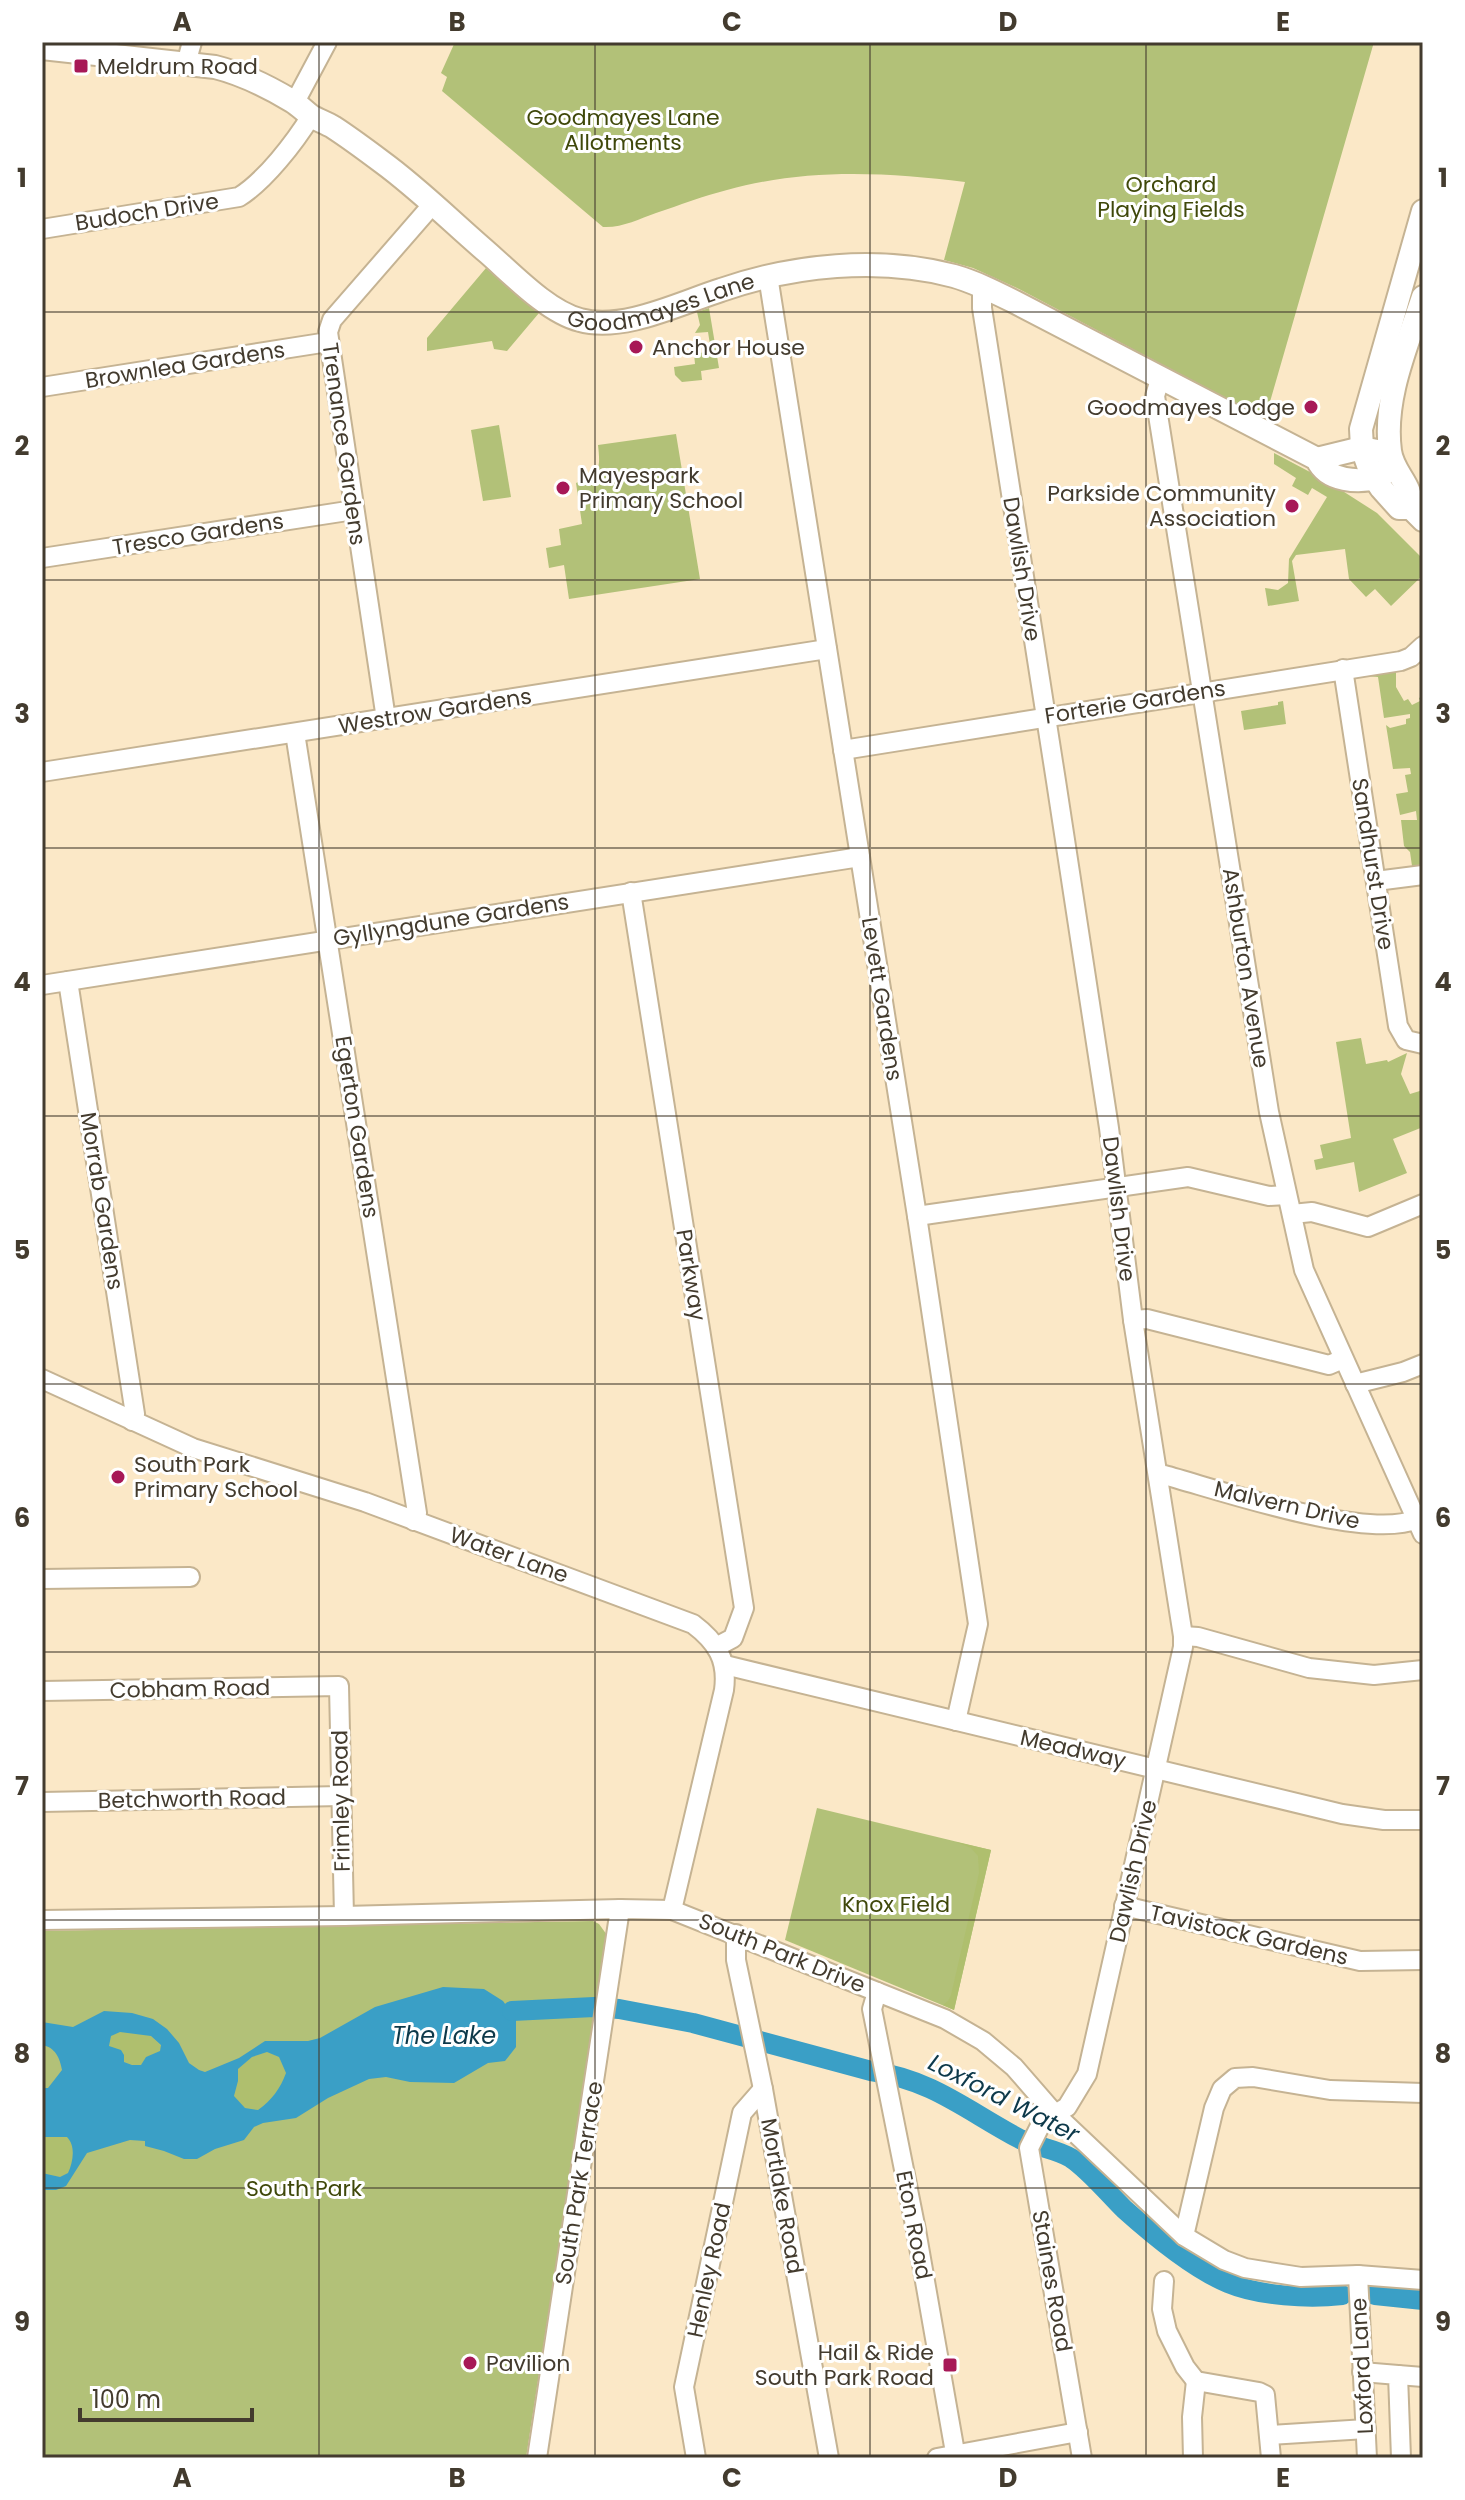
<svg xmlns="http://www.w3.org/2000/svg" width="1465" height="2500" viewBox="0 0 1465 2500" font-family="Poppins,sans-serif">
  <rect width="100%" height="100%" fill="#fbe8c7"/>
  <g fill="#b2c178">
    <path d="M455,42H1374L1265,419L1019,289L973,268L944,260L965,182C885,172 806,168 727,190C703,196 680,205 656,213C639,219 622,228 603,227L442,91L447,77L441,73Z"/>
    <path d="M486,268L539,313L507,351L494,349L492,341L427,351V338Z"/>
    <path d="M709,308L719,368L701,371L702,380L682,382L675,375L674,367L695,364L694,354L711,351L708,332L695,333L700,325L697,312Z"/>
    <path d="M499,425L511,497L483,501L471,430Z"/>
    <path d="M676,434L700,579L569,599L564,565L549,568L546,548L561,545L559,529L582,524L576,483C599,474 601,471 598,445Z"/>
    <path d="M1274,453L1327,481L1377,513L1423,559V575L1391,606L1375,589L1366,597L1349,579L1345,549L1296,555L1292,561L1299,601L1268,606L1265,588L1278,590L1288,583L1289,559L1327,497L1312,488L1308,495L1292,486L1296,478L1274,464Z"/>
    <path d="M1396,672V687L1404,701L1408,699L1412,705L1420,701L1419,698L1423,696V865L1412,866L1410,852L1404,846L1401,820H1417L1416,811L1400,815L1396,794L1408,792L1405,775L1411,774L1410,768L1393,769L1386,725L1390,728L1406,724V719L1410,718V714L1384,718L1378,677L1365,676Z"/>
    <path d="M1283,701L1286,724L1244,730L1241,711L1278,705V702Z"/>
    <path d="M1361,1038L1366,1064L1387,1060L1388,1062L1407,1053L1401,1074L1410,1094L1423,1090V1127L1393,1139L1407,1173L1359,1192L1354,1162L1316,1170L1314,1160L1323,1158L1320,1145L1351,1138L1336,1042Z"/>
    <path d="M817,1808L991,1850L954,2010L785,1940Z"/>
    <path d="M593,1921L599,1924L607,1935L526,2458H42V1931Z"/>
  </g>
  <g fill="#afbf6e">
    <path d="M956,1842L991,1850L954,2010L943,2005L948,2001L951,1995L979,1873L978,1856L971,1848Z"/>
    <path d="M120,2031L151,2036L161,2046L160,2052L146,2057L141,2065C125,2066 119,2058 109,2047L111,2035Z"/>
    <path d="M267,2052L279,2057L286,2073C280,2089 272,2100 258,2110L245,2108L234,2097L238,2081V2069L252,2057Z"/>
    <path d="M67,2136L72,2142L73,2163L68,2173L60,2177L42,2173V2137Z"/>
  </g>
  <path fill="#3a9fc6" fill-rule="evenodd" d="M443,1987L484,1989L503,2001L516,2019V2047L505,2061L488,2063L454,2083L410,2082L386,2077L369,2079L328,2098L296,2118L263,2123L254,2127L244,2140L215,2149L197,2159H184L164,2151L145,2146V2141L130,2140L87,2153L66,2186L56,2190H42V2173L60,2177L68,2173C73,2162 76,2146 67,2137H42V2088H48L62,2070C60,2058 55,2047 42,2045V2022L73,2027L104,2011L132,2013L153,2019L167,2029L179,2043L189,2063L199,2070L205,2072L239,2058L265,2041H308L320,2038L375,2007ZM120,2032L151,2036L161,2045L160,2051L146,2057L141,2065H132L124,2062V2055L121,2050L109,2046L111,2036ZM267,2052L279,2057L286,2073C280,2089 272,2100 258,2110L245,2108L234,2096L238,2081V2069L252,2057Z"/>
  <g fill="none" stroke-linecap="round" stroke-linejoin="round">
    <g stroke="#3a9fc6" stroke-width="20">
      <path d="M512,2011L594,2007L619,2009L693,2023L871,2071C933,2080 967,2111 1020,2139C1036,2147 1056,2149 1071,2158C1088,2169 1109,2194 1124,2209C1153,2235 1192,2268 1228,2283C1259,2296 1309,2299 1342,2295"/>
      <path d="M1375,2295L1423,2300"/>
    </g>
    <g stroke="#c5b393" stroke-width="22">
      <g id="minor">
        <path d="M186,64L192,42"/>
        <path d="M295,102L327,42"/>
        <path d="M42,229L239,197C265,181 295,142 311,116"/>
        <path d="M768,276L917,1216L978,1624L956,1721"/>
        <path d="M985,287L982,295V308L1056,781L1109,1128L1133,1320L1183,1636V1647L1087,2074L1067,2107L1042,2122L1029,2148L1082,2458"/>
        <path d="M1160,379L1155,396L1269,1112L1304,1270L1423,1534"/>
        <path d="M42,387L328,342"/>
        <path d="M42,558L354,510"/>
        <path d="M1343,669L1398,1026L1406,1040L1423,1044"/>
        <path d="M386,719L328,332L332,320L432,205"/>
        <path d="M295,733L417,1513L414,1521"/>
        <path d="M843,750L1401,661L1411,657L1423,646"/>
        <path d="M42,772L827,649"/>
        <path d="M1376,881L1423,875"/>
        <path d="M631,892L744,1608L733,1638L716,1647"/>
        <path d="M68,981L135,1414L132,1421"/>
        <path d="M42,985L860,857"/>
        <path d="M1292,1214L1312,1212L1368,1227L1423,1204"/>
        <path d="M917,1216L1188,1177L1269,1196L1287,1195"/>
        <path d="M1133,1320L1147,1319L1329,1365L1343,1359"/>
        <path d="M42,1379L193,1448L365,1502L693,1624C717,1642 728,1660 724,1690L672,1910"/>
        <path d="M1355,1384L1403,1372L1423,1364"/>
        <path d="M1158,1476L1164,1475C1220,1490 1367,1541 1417,1519"/>
        <path d="M42,1579L190,1577"/>
        <path d="M1183,1636L1198,1637L1309,1668L1374,1675L1423,1670"/>
        <path d="M725,1665L1342,1814L1384,1820H1423"/>
        <path d="M42,1691L339,1686L344,1916"/>
        <path d="M42,1802L341,1796"/>
        <path d="M1124,1906L1360,1961L1423,1960"/>
        <path d="M42,1920L344,1916L620,1909L672,1910L945,2019L983,2041L1014,2067L1054,2113L1184,2236L1224,2260L1245,2268L1301,2277L1358,2275L1423,2280"/>
        <path d="M736,1934V1960L763,2089L829,2458"/>
        <path d="M877,1992L872,2009L916,2230L956,2458"/>
        <path d="M1184,2236L1214,2108L1222,2089L1235,2078L1253,2077L1330,2090L1423,2093"/>
        <path d="M1358,2275L1367,2458"/>
        <path d="M1164,2281L1162,2309L1167,2331L1185,2367L1196,2381L1259,2392L1265,2395L1271,2458"/>
        <path d="M1362,2372L1398,2375L1401,2458"/>
        <path d="M1398,2375L1423,2377"/>
        <path d="M1269,2435L1366,2429"/>
        <path d="M537,2458L620,1909"/>
        <path d="M696,2458L684,2387L742,2113L763,2089"/>
        <path d="M937,2458L1078,2432"/>
        <path d="M1193,2458L1192,2417L1196,2381"/>
      </g>
    </g>
    <g stroke="#c5b393" stroke-width="26">
      <g id="major">
        <path id="s1" d="M42,48L215,67C243,74 267,86 292,101C299,105 304,111 311,116C318,120 326,123 333,127C350,138 366,150 382,162C419,189 453,223 488,253C513,275 548,312 580,320C623,332 680,303 721,290C793,265 879,256 954,276C975,282 995,292 1015,302L1317,459C1327,482 1359,483 1381,477L1392,461"/>
        <path d="M1423,211L1361,429L1362,448L1370,471L1381,488L1399,508H1411L1423,520"/>
        <path d="M1317,459L1362,448L1377,451"/>
        <path d="M1411,508C1413,484 1393,474 1390,451C1383,398 1407,346 1423,297"/>
      </g>
    </g>
    <use href="#minor" stroke="#fff" stroke-width="18"/>
    <use href="#major" stroke="#fff" stroke-width="22"/>
  </g>
  <path fill="none" stroke="#433b2e" stroke-width="2" stroke-opacity="0.55" d="M319,42V2458M595,42V2458M870,42V2458M1146,42V2458M42,312H1423M42,580H1423M42,848H1423M42,1116H1423M42,1384H1423M42,1652H1423M42,1920H1423M42,2188H1423"/>
  <g fill="#a71857" stroke="#fff" stroke-width="3">
    <rect x="73" y="58" width="16" height="16" rx="4"/>
    <circle cx="636" cy="347" r="8"/>
    <circle cx="1311" cy="407" r="8"/>
    <circle cx="563" cy="488" r="8"/>
    <circle cx="1292" cy="506" r="8"/>
    <circle cx="118" cy="1477" r="8"/>
    <circle cx="470" cy="2363" r="8"/>
    <rect x="942" y="2357" width="16" height="16" rx="4"/>
  </g>
  <g text-anchor="middle" dominant-baseline="central" stroke-width="6" stroke-linejoin="round" paint-order="stroke">
    <g font-size="22" fill="#433b2e" stroke="#fff" text-anchor="start">
      <text x="97" y="66">Meldrum Road</text>
      <text x="652" y="347">Anchor House</text>
      <text x="1295" y="407" text-anchor="end">Goodmayes Lodge</text>
      <text x="579" y="475">Mayespark<tspan x="579" dy="25">Primary School</tspan></text>
      <text x="1276" y="493" text-anchor="end">Parkside Community<tspan x="1276" dy="25">Association</tspan></text>
      <text x="134" y="1464">South Park<tspan x="134" dy="25">Primary School</tspan></text>
      <text x="934" y="2352" text-anchor="end">Hail &amp; Ride<tspan x="934" dy="25">South Park Road</tspan></text>
      <text x="486" y="2363">Pavilion</text>
    </g>
    <g font-size="22" fill="#3f480a" stroke="#fff">
      <text x="623" y="117">Goodmayes Lane<tspan x="623" dy="25">Allotments</tspan></text>
      <text x="1171" y="184">Orchard<tspan x="1171" dy="25">Playing Fields</tspan></text>
      <text x="896" y="1904">Knox Field</text>
      <text x="304" y="2188">South Park</text>
    </g>
    <g font-size="22" fill="#433b2e" stroke="#fff">
      <text transform="translate(147 212) rotate(-9)">Budoch Drive</text>
      <text stroke="none"><textPath href="#s1" startOffset="706">Goodmayes Lane</textPath></text>
      <text transform="translate(185 365) rotate(-9)">Brownlea Gardens</text>
      <text transform="translate(344 444) rotate(82)">Trenance Gardens</text>
      <text transform="translate(198 534) rotate(-9)">Tresco Gardens</text>
      <text transform="translate(1022 569) rotate(81)">Dawlish Drive</text>
      <text transform="translate(1135 702) rotate(-9)">Forterie Gardens</text>
      <text transform="translate(435 711) rotate(-9)">Westrow Gardens</text>
      <text transform="translate(1373 864) rotate(81)">Sandhurst Drive</text>
      <text transform="translate(451 920) rotate(-9)">Gyllyngdune Gardens</text>
      <text transform="translate(1246 968) rotate(81)">Ashburton Avenue</text>
      <text transform="translate(882 999) rotate(81)">Levett Gardens</text>
      <text transform="translate(357 1127) rotate(81)">Egerton Gardens</text>
      <text transform="translate(102 1201) rotate(81)">Morrab Gardens</text>
      <text transform="translate(1119 1209) rotate(83)">Dawlish Drive</text>
      <text transform="translate(691 1275) rotate(81)">Parkway</text>
      <text transform="translate(1287 1505) rotate(13)">Malvern Drive</text>
      <text transform="translate(509 1555) rotate(20)">Water Lane</text>
      <text transform="translate(190 1689) rotate(-1)">Cobham Road</text>
      <text transform="translate(1073 1749) rotate(13)">Meadway</text>
      <text transform="translate(192 1799) rotate(-1)">Betchworth Road</text>
      <text transform="translate(341 1801) rotate(-91)">Frimley Road</text>
      <text transform="translate(1133 1871) rotate(-77)">Dawlish Drive</text>
      <text transform="translate(1249 1935) rotate(13)">Tavistock Gardens</text>
      <text transform="translate(782 1953) rotate(22)">South Park Drive</text>
      <text transform="translate(579 2183) rotate(-81)">South Park Terrace</text>
      <text transform="translate(782 2196) rotate(80)">Mortlake Road</text>
      <text transform="translate(914 2225) rotate(79)">Eton Road</text>
      <text transform="translate(709 2270) rotate(-78)">Henley Road</text>
      <text transform="translate(1052 2281) rotate(80)">Staines Road</text>
      <text transform="translate(1362 2366) rotate(-93)">Loxford Lane</text>
    </g>
    <g font-size="24" font-style="italic" fill="#0d394a" stroke="#fff">
      <text x="444" y="2035">The Lake</text>
      <text transform="translate(1004 2098) rotate(27)">Loxford Water</text>
    </g>
  </g>
  <rect width="1465" height="2500" fill="none" stroke="#ffffff" stroke-width="88"/>
  <path d="M80 2408v12h172v-12" fill="none" stroke="#433b2e" stroke-width="4"/>
  <text x="92" y="2408" font-size="24" fill="#433b2e" stroke="#ffffff" stroke-width="6" paint-order="stroke">100 m</text>
  <rect x="44" y="44" width="1377" height="2412" fill="none" stroke="#433b2e" stroke-width="3"/>
  <g font-size="26" text-anchor="middle" font-weight="bold" fill="#433b2e">
    <text x="182" y="31">A</text>
    <text x="457" y="31">B</text>
    <text x="732" y="31">C</text>
    <text x="1008" y="31">D</text>
    <text x="1283" y="31">E</text>
    <text x="22" y="187">1</text>
    <text x="1443" y="187">1</text>
    <text x="22" y="455">2</text>
    <text x="1443" y="455">2</text>
    <text x="22" y="723">3</text>
    <text x="1443" y="723">3</text>
    <text x="22" y="991">4</text>
    <text x="1443" y="991">4</text>
    <text x="22" y="1259">5</text>
    <text x="1443" y="1259">5</text>
    <text x="22" y="1527">6</text>
    <text x="1443" y="1527">6</text>
    <text x="22" y="1795">7</text>
    <text x="1443" y="1795">7</text>
    <text x="22" y="2063">8</text>
    <text x="1443" y="2063">8</text>
    <text x="22" y="2331">9</text>
    <text x="1443" y="2331">9</text>
    <text x="182" y="2487">A</text>
    <text x="457" y="2487">B</text>
    <text x="732" y="2487">C</text>
    <text x="1008" y="2487">D</text>
    <text x="1283" y="2487">E</text>
  </g>
</svg>
